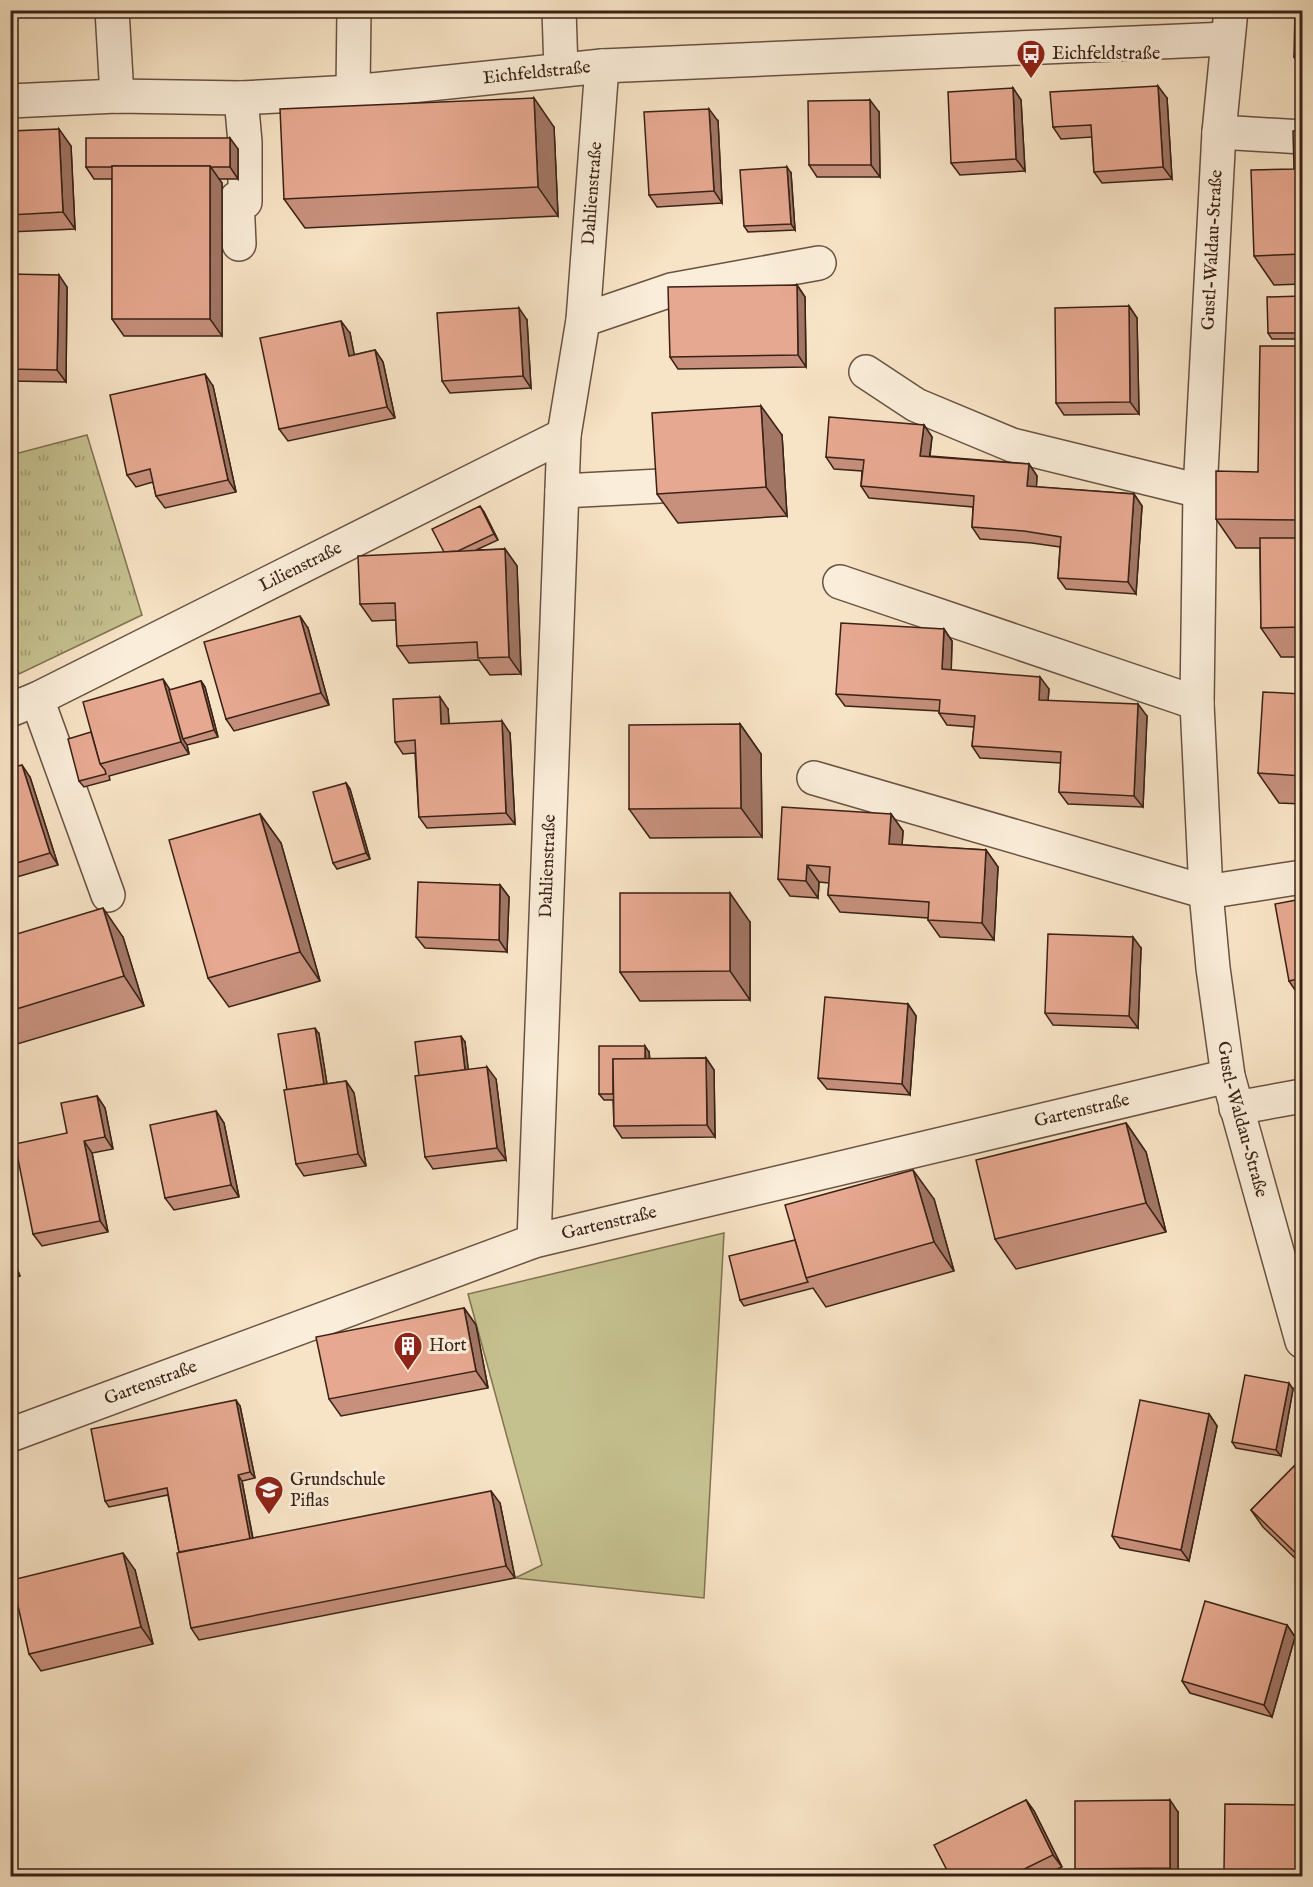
<svg xmlns="http://www.w3.org/2000/svg" width="1313" height="1887" viewBox="0 0 1313 1887" font-family="'IM FELL English',serif">
  <defs>
    <pattern id="grass-tufts" width="24" height="20" patternUnits="userSpaceOnUse" patternTransform="scale(1.5)"><rect width="24" height="20" fill="#c5c18f"/><path d="M3 7l-1-3M5 7V3M7 7l1-3M15 17l-1-3M17 17v-4M19 17l1-3" fill="none" stroke="#a19c74"/></pattern>
  </defs>
  <rect width="100%" height="100%" fill="#f7e3c5"/>
  <filter id="stains"><feTurbulence type="fractalNoise" baseFrequency=".00333" numOctaves="4"/><feColorMatrix values="0 0 0 0 .2 0 0 0 0 .09 0 0 0 0 .02 0 0 0 .5 -.17"/></filter>
  <radialGradient id="worn" r=".72"><stop offset=".6" stop-color="#630" stop-opacity="0"/><stop offset="1" stop-color="#630" stop-opacity=".3"/></radialGradient>
  <path fill="url(#grass-tufts)" stroke="#807252" stroke-width="1.5" d="M87,435L142,615L19,674L10,648L11,455Z"/>
  <path fill="#c5c18f" stroke="#807252" stroke-width="1.5" d="M724,1233L704,1598L515,1578L542,1565L468,1294Z"/>
  <g fill="none" stroke-linecap="round" stroke-linejoin="round">
    <g stroke="#695242" stroke-width="36">
      <g id="minor">
        <path d="M112,10L117,96"/>
        <path d="M559,10L561,70"/>
        <path id="s1" d="M1231,10L1219,132L1200,491L1197,703L1206,892L1213,968L1228,1076L1302,1341"/>
        <path d="M353,92L354,10"/>
        <path id="s2" d="M10,101L117,96L241,98L353,92L602,66L1227,39"/>
        <path d="M1219,132L1302,137"/>
        <path d="M239,244L237,198L245,202V142L241,98"/>
        <path d="M583,320L671,290L819,263"/>
        <path d="M866,372L916,405L1012,445L1200,491"/>
        <path d="M562,491L660,486"/>
        <path d="M840,582L1197,703"/>
        <path d="M37,699L108,895"/>
        <path id="s3" d="M10,710L37,699L564,435"/>
        <path d="M814,778L1206,892L1302,877"/>
        <path d="M1236,1108L1302,1096"/>
        <path id="s4" d="M534,1241L564,435L583,320L602,66"/>
        <path id="s5" d="M10,1435L534,1241L1228,1076"/>
      </g>
    </g>
    <use href="#minor" stroke="#faedd9" stroke-width="33"/>
  </g>
  <g fill="#c6907c" stroke="#3a2216" stroke-width="1.5">
    <path d="M1302,10V69L1294,57Z"/>
    <path d="M1013,88L1021,100L1025,171L960,175L951,163Z"/>
    <path d="M1167,98L1172,179L1102,183L1094,172L1092,137L1061,139L1053,127Z"/>
    <path d="M879,112L880,177H817L809,165Z"/>
    <path d="M718,121L722,203L657,207L649,195Z"/>
    <path d="M554,127L558,216L305,228L284,199Z"/>
    <path d="M10,131L71,146L75,229L10,232Z"/>
    <path d="M1302,131V284L1274,285L1254,256L1294,169Z"/>
    <path d="M238,149V179H219L222,183V336H124L112,319V179H94L86,167Z"/>
    <path d="M791,173L795,230L748,232L744,226Z"/>
    <path d="M10,274L67,287L66,382L10,381Z"/>
    <path d="M797,285L805,297L806,367L678,369L670,357Z"/>
    <path d="M1302,296V339H1272L1268,333Z"/>
    <path d="M1129,306L1137,318L1139,414L1064,415L1056,403Z"/>
    <path d="M527,320L531,388L450,393L442,381Z"/>
    <path d="M350,333L354,355L375,350L383,362L395,418L288,441L279,429Z"/>
    <path d="M1302,346V657H1281L1261,628L1260,548H1236L1216,519L1258,472Z"/>
    <path d="M213,386L236,492L165,508L156,496L153,482L136,487L127,475Z"/>
    <path d="M924,425L932,437L930,456L1029,464L1037,476L1036,487L1134,494L1142,506L1136,594L1066,589L1058,578L1060,547L1032,543L980,539L972,527L973,507L869,498L861,486L862,471L834,469L826,457Z"/>
    <path d="M782,435L787,516L678,523L657,494Z"/>
    <path d="M484,512L498,540L476,550L505,549L517,566L521,674L490,675L479,660L409,663L397,646L396,620L372,621L360,604L444,552Z"/>
    <path d="M308,628L329,705L234,731L226,719Z"/>
    <path d="M944,629L952,641L951,670L1049,689L1048,701L1147,716L1143,807L1068,804L1059,792L1061,763L980,758L972,746L974,727L947,725L939,713V711L845,706L836,694Z"/>
    <path d="M201,681L205,687L218,737L187,745L189,754L109,776L110,780L84,787L79,781L171,690Z"/>
    <path d="M1302,694V804L1279,803L1258,773Z"/>
    <path d="M448,709L449,724L510,733L515,824L427,828L419,817L415,753L403,754L395,742Z"/>
    <path d="M740,724L761,754L762,837L650,838L629,809Z"/>
    <path d="M10,768L30,777L58,865L10,879Z"/>
    <path d="M346,783L350,789L370,859L337,869L333,863Z"/>
    <path d="M260,814L281,843L320,981L229,1007L208,978Z"/>
    <path d="M891,814L903,831L902,845L986,850L998,867L994,940L940,937L928,920V918L840,912L828,895L829,883L819,882L818,898L790,896L778,879Z"/>
    <path d="M500,885L509,897L507,952L425,948L416,937Z"/>
    <path d="M1302,899V992L1297,993L1289,981Z"/>
    <path d="M750,922V1000L640,1001L620,972Z"/>
    <path d="M10,936L123,937L144,1006L14,1045L10,1041Z"/>
    <path d="M1141,948L1138,1028L1053,1025L1045,1013Z"/>
    <path d="M908,1004L916,1016L910,1095L827,1089L818,1078Z"/>
    <path d="M319,1034L327,1084L346,1081L354,1093L366,1166L304,1176L296,1164L287,1090Z"/>
    <path d="M465,1042L468,1070L496,1079L506,1160L433,1169L425,1157L419,1076Z"/>
    <path d="M649,1052L650,1059L706,1058L714,1070L715,1137L622,1138L614,1126L613,1100H604L599,1094Z"/>
    <path d="M97,1096L105,1108L113,1149L92,1153L108,1232L42,1246L33,1234L67,1133Z"/>
    <path d="M216,1111L224,1123L239,1197L174,1210L165,1198Z"/>
    <path d="M1126,1123L1146,1152L1166,1232L1016,1269L995,1239Z"/>
    <path d="M934,1199L954,1271L826,1307L813,1288L744,1306L740,1300L795,1240Z"/>
    <path d="M10,1252L20,1276L10,1280Z"/>
    <path d="M464,1308L476,1325L488,1388L341,1416L329,1399Z"/>
    <path d="M1293,1389L1281,1456L1236,1448L1232,1442Z"/>
    <path d="M240,1406L255,1478L242,1481L253,1538L500,1503L515,1578L199,1640L191,1628L179,1552L168,1495L109,1507L105,1501Z"/>
    <path d="M1209,1414L1217,1426L1189,1561L1120,1548L1112,1536Z"/>
    <path d="M1302,1458V1565L1263,1527L1251,1510Z"/>
    <path d="M135,1570L153,1644L41,1671L29,1654Z"/>
    <path d="M1287,1625L1295,1637L1272,1717L1190,1693L1182,1681Z"/>
    <path d="M1026,1800L1034,1811L1062,1867L1042,1876H950Z"/>
    <path d="M1302,1805V1876H1228L1224,1870Z"/>
    <path d="M1178,1812V1876H1080L1075,1869Z"/>
  </g>
  <g fill="#a17665" stroke="#3a2216" stroke-width="1.5">
    <path d="M1158,86L1167,98L1172,179L1163,167Z"/>
    <path d="M1013,88L1021,100L1025,171L1016,159Z"/>
    <path d="M534,98L554,127L558,216L538,187Z"/>
    <path d="M870,100L879,112L880,177L871,165Z"/>
    <path d="M709,109L718,121L722,203L714,191Z"/>
    <path d="M59,129L71,146L75,229L63,212Z"/>
    <path d="M230,138L238,149V179L230,167Z"/>
    <path d="M210,166L222,183V336L210,319Z"/>
    <path d="M787,167L791,173L795,230L791,224Z"/>
    <path d="M59,275L67,287L66,382L57,370Z"/>
    <path d="M797,285L805,297L806,367L798,355Z"/>
    <path d="M1129,306L1137,318L1139,414L1130,402Z"/>
    <path d="M519,308L527,320L531,388L523,376Z"/>
    <path d="M341,321L350,333L357,368L349,356Z"/>
    <path d="M375,350L383,362L395,418L387,407Z"/>
    <path d="M205,374L213,386L236,492L228,480Z"/>
    <path d="M761,406L782,435L787,516L766,487Z"/>
    <path d="M924,425L932,437L928,467L920,456Z"/>
    <path d="M1029,464L1037,476L1036,498L1027,486Z"/>
    <path d="M1134,494L1142,506L1136,594L1128,582Z"/>
    <path d="M480,506L484,512L498,540L494,534Z"/>
    <path d="M505,549L517,566L521,674L509,657Z"/>
    <path d="M300,616L308,628L329,705L321,693Z"/>
    <path d="M944,629L952,641L951,681L942,669Z"/>
    <path d="M1040,677L1049,689L1047,712L1039,700Z"/>
    <path d="M163,679L171,691L183,739L187,745L189,754L181,742Z"/>
    <path d="M201,681L205,687L218,737L214,730Z"/>
    <path d="M440,697L448,709L450,736L441,724Z"/>
    <path d="M1138,704L1147,716L1143,807L1134,796Z"/>
    <path d="M502,721L510,733L515,824L506,813Z"/>
    <path d="M740,724L761,754L762,837L741,808Z"/>
    <path d="M22,765L30,777L58,865L50,853Z"/>
    <path d="M346,783L350,789L370,859L366,853Z"/>
    <path d="M260,814L281,843L320,981L300,952Z"/>
    <path d="M891,814L903,831L901,861L889,844Z"/>
    <path d="M986,850L998,867L994,940L982,923Z"/>
    <path d="M807,865L819,882L818,898L806,881Z"/>
    <path d="M500,885L509,897L507,952L499,940Z"/>
    <path d="M730,893L750,922V1000L730,971Z"/>
    <path d="M103,908L123,937L144,1006L124,976Z"/>
    <path d="M1133,937L1141,948L1138,1028L1129,1016Z"/>
    <path d="M908,1004L916,1016L910,1095L902,1084Z"/>
    <path d="M315,1028L319,1034L329,1097L325,1091Z"/>
    <path d="M461,1036L465,1042L470,1083L466,1076Z"/>
    <path d="M645,1046L649,1052L650,1071L646,1065Z"/>
    <path d="M706,1058L714,1070L715,1137L707,1125Z"/>
    <path d="M487,1067L496,1079L506,1160L497,1148Z"/>
    <path d="M346,1081L354,1093L366,1166L358,1154Z"/>
    <path d="M97,1096L105,1108L113,1149L105,1137Z"/>
    <path d="M216,1111L224,1123L239,1197L231,1185Z"/>
    <path d="M1126,1123L1146,1152L1166,1232L1146,1203Z"/>
    <path d="M84,1141L92,1153L108,1232L100,1221Z"/>
    <path d="M913,1170L934,1199L954,1271L934,1242Z"/>
    <path d="M10,1252L20,1276L10,1262Z"/>
    <path d="M464,1308L476,1325L488,1388L476,1371Z"/>
    <path d="M1289,1383L1293,1389L1281,1456L1276,1450Z"/>
    <path d="M236,1400L240,1406L255,1478L250,1472Z"/>
    <path d="M1209,1414L1217,1426L1189,1561L1181,1550Z"/>
    <path d="M238,1475L242,1481L255,1551L251,1545Z"/>
    <path d="M491,1491L500,1503L515,1578L506,1566Z"/>
    <path d="M123,1553L135,1570L153,1644L141,1627Z"/>
    <path d="M1287,1625L1295,1637L1272,1717L1264,1705Z"/>
    <path d="M1026,1800L1034,1811L1062,1867L1053,1855Z"/>
    <path d="M1170,1800L1178,1812V1876H1176L1170,1868Z"/>
  </g>
  <g fill="#e6a890" stroke="#3a2216" stroke-width="1.5">
    <path d="M1295,10H1302V57H1294Z"/>
    <path d="M1158,86L1163,167L1094,172L1091,125L1053,127L1050,92Z"/>
    <path d="M1013,88L1016,159L951,163L948,92Z"/>
    <path d="M534,98L538,187L284,199L280,109Z"/>
    <path d="M870,100L871,165H809L808,101Z"/>
    <path d="M709,109L714,191L649,195L644,112Z"/>
    <path d="M59,129L63,212L10,215V131Z"/>
    <path d="M1293,131H1302V254L1254,256L1251,170L1294,169Z"/>
    <path d="M86,138H230V167H210V166H112V167H86Z"/>
    <rect x="112" y="166" width="98" height="153"/>
    <path d="M787,167L791,224L744,226L740,170Z"/>
    <path d="M10,274L59,275L57,370L10,369Z"/>
    <path d="M797,285L798,355L670,357L668,287Z"/>
    <path d="M1302,296V333H1268L1267,297Z"/>
    <path d="M1129,306L1130,402L1056,403L1055,308Z"/>
    <path d="M519,308L523,376L442,381L437,313Z"/>
    <path d="M341,321L349,356L375,350L387,407L279,429L260,338Z"/>
    <path d="M1260,346H1302V520L1216,519V471L1258,472Z"/>
    <path d="M205,374L228,480L156,496L150,469L127,475L110,395Z"/>
    <path d="M761,406L766,487L657,494L652,413Z"/>
    <path d="M829,417L924,425L920,456L1029,464L1027,486L1134,494L1128,582L1058,578L1061,537L1024,531L972,527L974,496L861,486L864,460L826,457Z"/>
    <path d="M480,506L494,534L458,551L444,552L432,529Z"/>
    <path d="M1260,538H1302V627L1261,628Z"/>
    <path d="M505,549L509,657L478,658L477,642L397,646L395,603L360,604L358,556Z"/>
    <path d="M300,616L321,693L226,719L204,642Z"/>
    <path d="M841,623L944,629L942,669L1040,677L1039,700L1138,704L1134,796L1059,792L1061,752L972,746L975,716L939,713L940,700L836,694Z"/>
    <path d="M163,679L181,742L100,764L83,702Z"/>
    <path d="M201,681L214,730L183,739L169,690Z"/>
    <path d="M1263,692L1302,694V776L1258,773Z"/>
    <path d="M440,697L441,724L502,721L506,813L419,817L415,740L395,742L393,699Z"/>
    <path d="M740,724L741,808L629,809V725Z"/>
    <path d="M91,732L100,764L105,770L106,774L79,781L68,739Z"/>
    <path d="M22,765L50,853L10,865V768Z"/>
    <path d="M346,783L366,853L333,863L313,792Z"/>
    <path d="M782,807L891,814L889,844L986,850L982,923L928,920L929,902L828,895L830,867L807,865L806,881L778,879Z"/>
    <path d="M260,814L300,952L208,978L169,840Z"/>
    <path d="M418,882L500,885L499,940L416,937Z"/>
    <path d="M620,893H730V971L620,972Z"/>
    <path d="M1302,899V978L1289,981L1275,904Z"/>
    <path d="M103,908L124,976L10,1011V936Z"/>
    <path d="M1048,934L1133,937L1129,1016L1045,1013Z"/>
    <path d="M825,997L908,1004L902,1084L818,1078Z"/>
    <path d="M315,1028L324,1084L287,1090L278,1034Z"/>
    <path d="M461,1036L465,1070L419,1076L415,1042Z"/>
    <path d="M599,1046H645V1059H613V1094H599Z"/>
    <path d="M706,1058L707,1125L614,1126L613,1059Z"/>
    <path d="M487,1067L497,1148L425,1157L415,1076Z"/>
    <path d="M346,1081L358,1154L296,1164L284,1090Z"/>
    <path d="M97,1096L105,1137L84,1141L100,1221L33,1234L15,1144L67,1133L61,1103Z"/>
    <path d="M216,1111L231,1185L165,1198L150,1125Z"/>
    <path d="M1126,1123L1146,1203L995,1239L976,1160Z"/>
    <path d="M913,1170L934,1242L806,1278L785,1205Z"/>
    <path d="M795,1240L806,1278L808,1282L740,1300L729,1256Z"/>
    <path d="M464,1308L476,1371L329,1399L316,1337Z"/>
    <path d="M1245,1375L1289,1383L1276,1450L1232,1442Z"/>
    <path d="M236,1400L250,1472L238,1475L250,1539L179,1552L167,1488L105,1501L91,1429Z"/>
    <path d="M1140,1400L1209,1414L1181,1550L1112,1536Z"/>
    <path d="M1302,1458V1559L1251,1510Z"/>
    <path d="M491,1491L506,1566L191,1628L177,1553Z"/>
    <path d="M123,1553L141,1627L29,1654L12,1580Z"/>
    <path d="M1205,1601L1287,1625L1264,1705L1182,1681Z"/>
    <path d="M1026,1800L1053,1855L1010,1876H950L934,1845Z"/>
    <path d="M1170,1800V1868L1075,1869V1801Z"/>
    <path d="M1225,1804L1302,1805V1872L1224,1870Z"/>
  </g>
  <defs>
    <g id="bus-pin" transform="scale(1.5)"><path d="M0 17L-7.5 6A9.5 9.5 0 1 1 7.5 6Z" fill="#8f2418" stroke="#faedd9"/><path d="M-5-6H5V4H4V6H2V4H-2V6H-4V4H-5ZM-3.5-4V0h7V-4ZM-3.5 1.2v1.5H-2V1.2ZM2 1.2v1.5H3.5V1.2Z" fill="#fff"/></g>
    <g id="building-pin" transform="scale(1.5)"><path d="M0 17L-7.5 6A9.5 9.5 0 1 1 7.5 6Z" fill="#8f2418" stroke="#faedd9"/><path d="M-4-6H4V6H1V3H-1V6H-4ZM-2.5-4.3h1.7v1.8h-1.7ZM.8-4.3h1.7v1.8H.8ZM-2.5-1h1.7V.8h-1.7ZM.8-1h1.7V.8H.8Z" fill="#fff"/></g>
    <g id="school-pin" transform="scale(1.5)"><path d="M0 17L-7.5 6A9.5 9.5 0 1 1 7.5 6Z" fill="#8f2418" stroke="#faedd9"/><path d="M0-5L7-2L0 1L-7-2ZM-4 1L0 2.5L4 1V4Q0 6-4 4Z" fill="#fff"/></g>
  </defs>
  <g fill-rule="evenodd">
    <use href="#bus-pin" x="1031" y="54"/>
    <use href="#building-pin" x="408" y="1346"/>
    <use href="#school-pin" x="269" y="1490"/>
  </g>
  <g text-anchor="middle" dominant-baseline="central" stroke-width="6" stroke-linejoin="round" paint-order="stroke">
    <g font-size="18" fill="#3a2216" stroke="#faedd9" text-anchor="start">
      <text x="1052" y="54">Eichfeldstraße</text>
      <text x="429" y="1346">Hort</text>
      <text x="290" y="1480">Grundschule<tspan x="290" dy="21">Piflas</tspan></text>
    </g>
    <g font-size="18" fill="#3a2216" stroke="#faedd9">
      <text stroke="none"><textPath href="#s2" startOffset="528">Eichfeldstraße</textPath></text>
      <text stroke="none"><textPath href="#s4" startOffset="1050">Dahlienstraße</textPath></text>
      <text transform="translate(1213 250) rotate(-87)">Gustl-Waldau-Straße</text>
      <text stroke="none"><textPath href="#s3" startOffset="324">Lilienstraße</textPath></text>
      <text stroke="none"><textPath href="#s4" startOffset="375">Dahlienstraße</textPath></text>
      <text stroke="none"><textPath href="#s5" startOffset="1122">Gartenstraße</textPath></text>
      <text stroke="none"><textPath href="#s1" startOffset="1114">Gustl-Waldau-Straße</textPath></text>
      <text stroke="none"><textPath href="#s5" startOffset="636">Gartenstraße</textPath></text>
      <text stroke="none"><textPath href="#s5" startOffset="150">Gartenstraße</textPath></text>
    </g>
  </g>
  <rect width="1313" height="1887" fill="none" stroke="#f7e3c5" stroke-width="36"/>
  <rect x="12" y="12" width="1289" height="1863" fill="none" stroke="#3a2216" stroke-width="3"/>
  <rect x="18" y="18" width="1277" height="1851" fill="none" stroke="#3a2216" stroke-width="1.5"/>
  <rect width="100%" height="100%" filter="url(#stains)"/>
  <rect width="100%" height="100%" fill="url(#worn)"/>
</svg>
